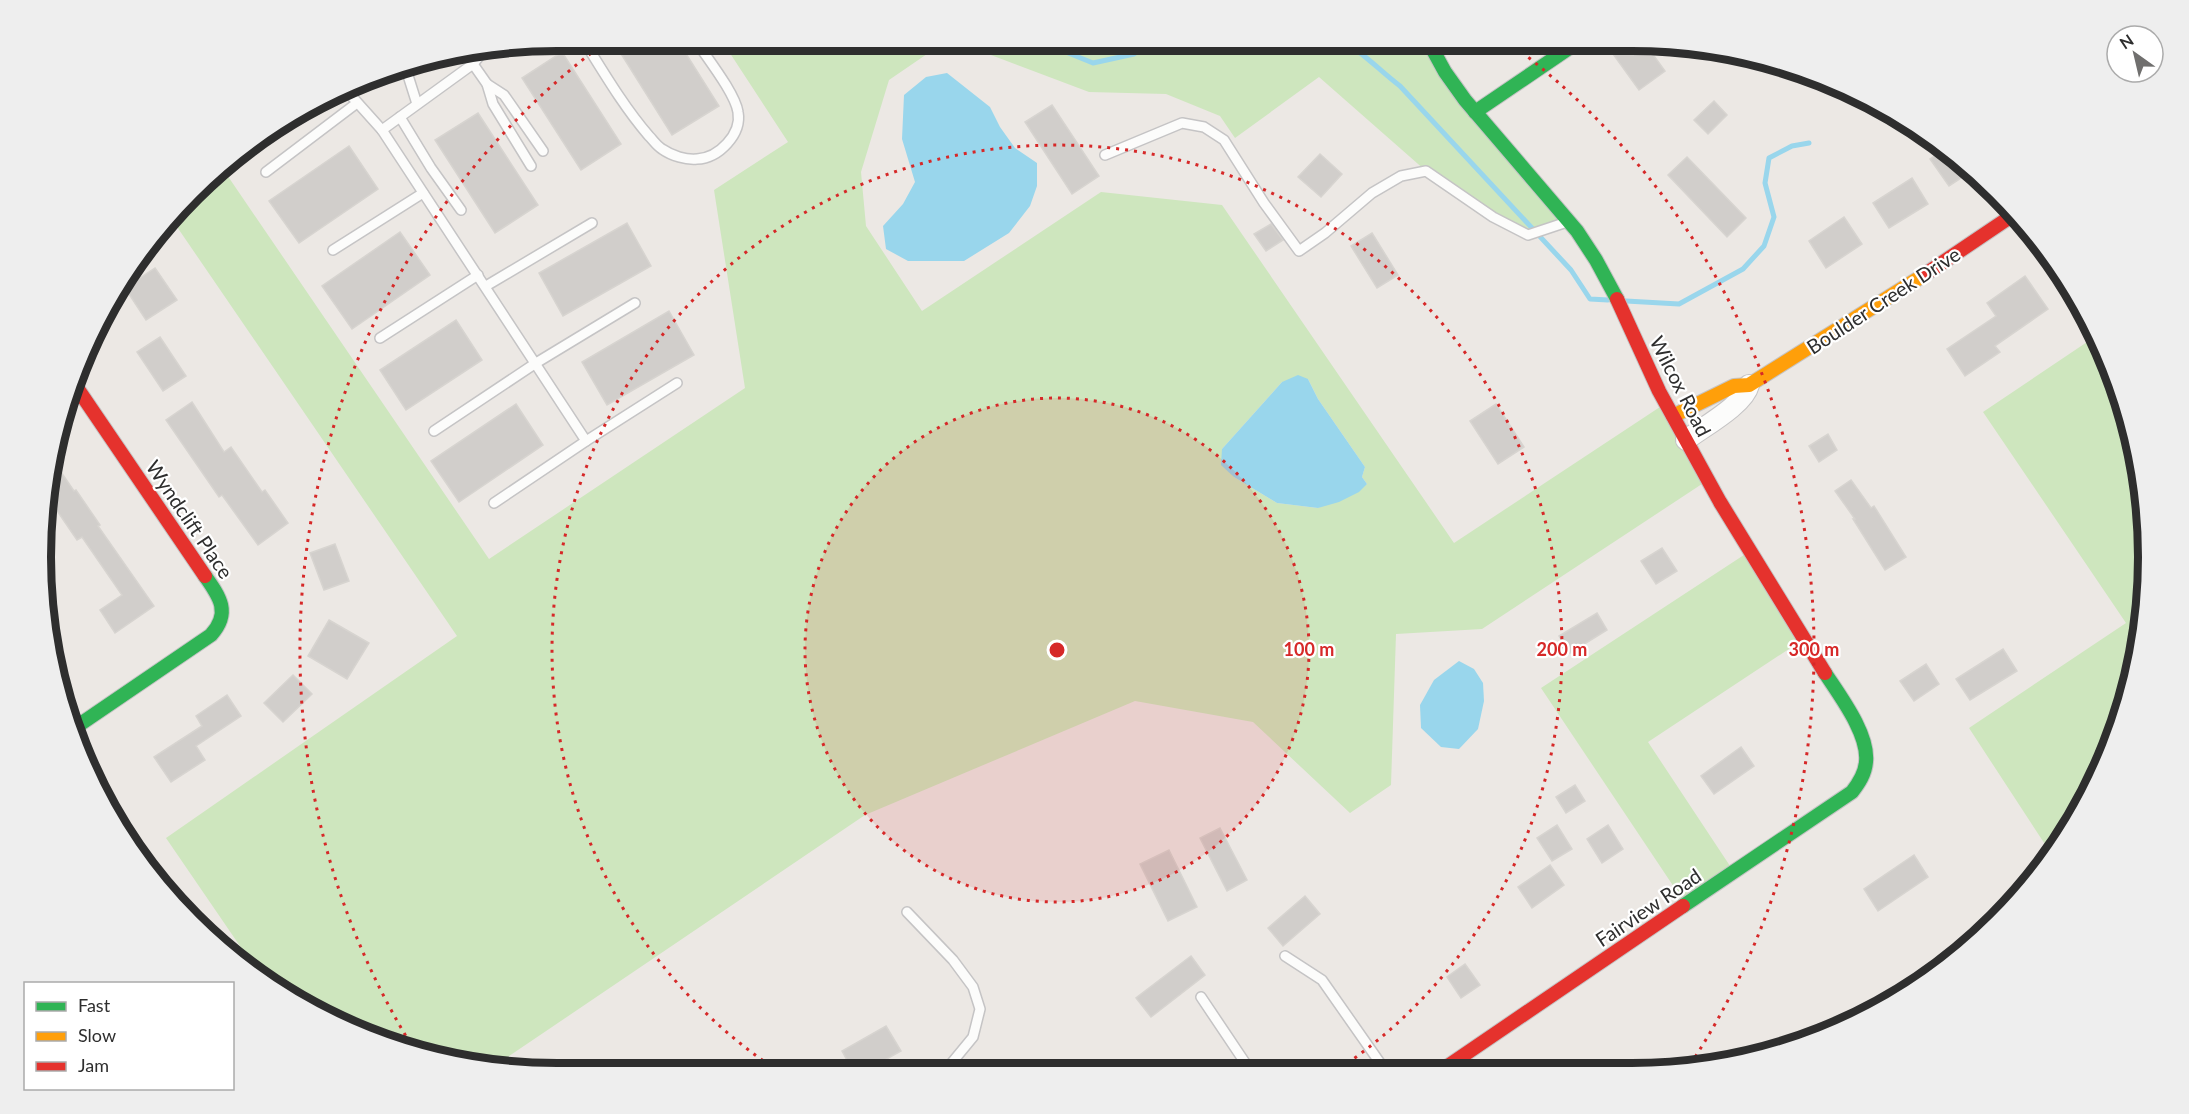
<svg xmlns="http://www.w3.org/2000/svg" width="2189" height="1114" viewBox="0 0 2189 1114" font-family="Lato,sans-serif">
  <rect width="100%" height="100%" fill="#ece8e4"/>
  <g fill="#cee6be" fill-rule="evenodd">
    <path d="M722,41H946L889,80L861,172L866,226L922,311L1101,192L1222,205L1454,543L1666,403L1708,480L1482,629L1396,634L1391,785L1350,813L1253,722L1135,701L865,815L493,1067L424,1056L329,1020L255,968L166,838L457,636L173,221L223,169L489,559L745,388L714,190L788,142ZM1308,379L1318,399L1365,467L1362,477L1367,484L1318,508L1277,503L1234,477L1222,449L1282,382Z"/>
    <path d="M954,41H1428L1569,221L1528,235L1426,171L1319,77L1235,138L1220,116L1166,94L1089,92Z"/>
    <path d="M2096,336L2121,391L2144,489L2147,590L2131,690L2095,785L2052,855L1969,728L2126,623L1983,412Z"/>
    <path d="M1750,551L1804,639L1648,742L1734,872L1686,905L1541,688Z"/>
  </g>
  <g fill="#99d6ec">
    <path d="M947,73L990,107L1000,127L1015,148L1037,163V186L1030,206L1009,233L964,261H908L886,249L883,226L903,204L915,182L902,139L904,95L926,77Z"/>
    <path d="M1298,375L1308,379L1318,399L1365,467L1362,477L1367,484L1359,492L1339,502L1318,508L1277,503L1234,477L1221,465L1222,449L1282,382Z"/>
    <path d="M1459,661L1474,669L1483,683L1484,701L1478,729L1459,749L1441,747L1421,728L1420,705L1434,680Z"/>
  </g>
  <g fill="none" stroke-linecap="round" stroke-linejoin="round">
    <g stroke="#99d6ec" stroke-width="5">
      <path d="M1052,41L1061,50L1093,63L1134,54L1153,41"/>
      <path d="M1343,41C1364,53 1381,72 1400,86L1571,270L1590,299L1608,300"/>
      <path d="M1626,301L1679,304L1743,269L1764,246L1774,217L1765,183L1769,158L1792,146L1809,143"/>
    </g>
  </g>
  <g fill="#d1cecb" stroke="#d7d4d0" stroke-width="1.5">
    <path d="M613,41H678L719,106L672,135Z"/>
    <path d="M1630,42H1644L1665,71L1639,90L1613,54Z"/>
    <path d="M562,52L621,144L581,170L522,78Z"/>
    <path d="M1714,101L1727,115L1708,134L1694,120Z"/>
    <path d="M1052,105L1099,176L1072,194L1025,122Z"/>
    <path d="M478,113L538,205L495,233L435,140Z"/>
    <path d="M349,146L378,189L299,243L269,201Z"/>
    <path d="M1947,148L1972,171L1949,186L1930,159Z"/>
    <path d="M1320,154L1342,174L1321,197L1298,177Z"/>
    <path d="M1687,157L1746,218L1727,237L1668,175Z"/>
    <path d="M1912,178L1928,204L1889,228L1873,203Z"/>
    <path d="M1844,217L1862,244L1826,268L1809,241Z"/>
    <path d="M627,223L651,266L563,316L539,273Z"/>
    <path d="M1271,224L1283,240L1266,251L1254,234Z"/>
    <path d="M400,232L430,275L352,329L322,286Z"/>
    <path d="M1372,233L1398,275L1377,288L1351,246Z"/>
    <path d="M155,268L177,300L146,320L125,288Z"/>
    <path d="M2025,276L2048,309L1995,346L2000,352L1965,376L1947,349L1996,316L1987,303Z"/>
    <path d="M669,311L694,355L607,405L582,362Z"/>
    <path d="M456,320L482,360L406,410L380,370Z"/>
    <path d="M160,337L186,376L163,391L137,352Z"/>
    <path d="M192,402L224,452L231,447L262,492L265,490L288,523L258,545L222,495L219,497L166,420Z"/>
    <path d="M516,404L543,445L459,502L431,461Z"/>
    <path d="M1496,404L1524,447L1498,464L1470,421Z"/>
    <path d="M1828,434L1837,450L1819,462L1809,446Z"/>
    <path d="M50,456L74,491L76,490L100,525L98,526L154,606L115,633L100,610L122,595L82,537L77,540L49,499Z"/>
    <path d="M1851,480L1871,508L1874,506L1906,557L1885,570L1853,519H1855L1835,491Z"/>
    <path d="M335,544L349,581L324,590L310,553Z"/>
    <path d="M1662,548L1677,571L1656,584L1641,561Z"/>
    <path d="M1597,613L1607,630L1570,653L1559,636Z"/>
    <path d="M329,620L369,643L347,679L308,656Z"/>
    <path d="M2003,649L2017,671L1970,700L1956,679Z"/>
    <path d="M1926,664L1939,684L1914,701L1900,681Z"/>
    <path d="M293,675L312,694L283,722L264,703Z"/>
    <path d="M227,695L241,716L196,746L205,760L171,782L154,757L202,726L196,716Z"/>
    <path d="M1741,747L1754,766L1714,794L1701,776Z"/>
    <path d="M1575,785L1585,801L1566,813L1556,797Z"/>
    <path d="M1557,825L1572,849L1552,861L1537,838Z"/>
    <path d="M1608,825L1623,849L1602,863L1587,839Z"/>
    <path d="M1220,828L1247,880L1227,891L1200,838Z"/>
    <path d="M1169,850L1197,907L1168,921L1140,864Z"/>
    <path d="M1914,855L1928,877L1878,911L1864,889Z"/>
    <path d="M1550,865L1564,885L1532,908L1518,887Z"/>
    <path d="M1305,896L1320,914L1283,946L1268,928Z"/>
    <path d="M1191,956L1205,975L1151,1017L1136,998Z"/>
    <path d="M1465,964L1480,985L1461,998L1447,977Z"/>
    <path d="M886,1026L901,1051L865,1071H853L842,1051Z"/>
  </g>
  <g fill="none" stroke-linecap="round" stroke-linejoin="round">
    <g stroke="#c5c4c5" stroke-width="12">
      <g id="lane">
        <path d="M584,41C604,73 624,107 649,136C653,140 657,146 662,149C672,156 686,160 697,159C719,158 742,134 738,112C735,93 707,58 696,41"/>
        <path d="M482,53L473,64L382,130L586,441L494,503"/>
        <path d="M473,64L487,84L493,104L531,166"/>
        <path d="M405,66L417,104"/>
        <path d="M487,84L504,95L543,151"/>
        <path d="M347,91L382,130"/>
        <path d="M400,117L431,168L461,210"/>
        <path d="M1105,155L1182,123L1204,127L1224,140L1264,203L1299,251L1325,233L1372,193L1401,176L1426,171L1493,217L1528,235L1567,222"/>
        <path d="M266,172L357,103"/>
        <path d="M333,250L423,193"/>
        <path d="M486,286L592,223"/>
        <path d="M380,338L478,275"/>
        <path d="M434,431L536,363L635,303"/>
        <path d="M586,441L677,383"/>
        <path d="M907,912L953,960L973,987L980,1009L973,1037L945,1071"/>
        <path d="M1285,956L1322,980L1385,1070"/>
        <path d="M1201,997L1250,1070"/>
      </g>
    </g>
    <g stroke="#c5c4c5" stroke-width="22">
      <path id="street" d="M1686,440C1703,427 1744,405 1749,385"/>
    </g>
    <g stroke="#c5c4c5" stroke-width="16">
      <g id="fast">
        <path d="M1428,41L1445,72L1465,100L1577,231L1596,260L1617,299"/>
        <path d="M1475,112L1578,42"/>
        <path d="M76,727L211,635C231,613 220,597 205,576"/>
        <path d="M1683,906L1852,792C1859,783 1865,774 1866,762C1869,734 1840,696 1825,673"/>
      </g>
    </g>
    <g stroke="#c5c4c5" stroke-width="16">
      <path id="slow" d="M1673,416L1734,386L1749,385L1924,275"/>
    </g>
    <g stroke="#c5c4c5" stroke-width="16">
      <g id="jam">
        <path d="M1924,275L2016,213"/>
        <path d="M1617,299L1659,391L1720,502L1825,673"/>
        <path d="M73,382L205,576"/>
        <path d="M1442,1070L1683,906"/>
      </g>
    </g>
    <use href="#lane" stroke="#fcfcfb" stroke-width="9"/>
    <use href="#street" stroke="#fcfcfb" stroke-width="20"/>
    <use href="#fast" stroke="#30b455" stroke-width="14"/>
    <use href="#slow" stroke="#ff9f0a" stroke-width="14"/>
    <use href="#jam" stroke="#e5322d" stroke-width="14"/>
  </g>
  <circle cx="1057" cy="650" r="252" fill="#d62828" fill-opacity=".12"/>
  <g fill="none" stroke="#d62828" stroke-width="3" stroke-dasharray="3 6">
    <circle cx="1057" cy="650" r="252"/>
    <path d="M778 1071A505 505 0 1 1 1339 1069"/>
    <path d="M415 1051A757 757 0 0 1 607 41M1507 41A757 757 0 0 1 1688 1068"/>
  </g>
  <g text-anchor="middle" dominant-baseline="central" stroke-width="4.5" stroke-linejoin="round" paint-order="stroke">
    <g font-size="20" fill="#2e2e2e" stroke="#fff">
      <text transform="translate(1883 300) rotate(-33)">Boulder Creek Drive</text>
      <text transform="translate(1681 386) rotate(63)">Wilcox Road</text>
      <text transform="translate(190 519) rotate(56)">Wyndclift Place</text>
      <text transform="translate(1648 907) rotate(-34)">Fairview Road</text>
    </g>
  </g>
  <path d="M0 0H2189V1114H0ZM557 51H1632A506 506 0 0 1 2138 557V557A506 506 0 0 1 1632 1063H557A506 506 0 0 1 51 557V557A506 506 0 0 1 557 51Z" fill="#eee" fill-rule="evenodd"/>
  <path fill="none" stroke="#2e2e2e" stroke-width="8" d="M557 51H1632A506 506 0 0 1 2138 557V557A506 506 0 0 1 1632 1063H557A506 506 0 0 1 51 557V557A506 506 0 0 1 557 51Z"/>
  <circle cx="1057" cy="650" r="9" fill="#d62828" stroke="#fff" stroke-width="3"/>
  <g font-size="18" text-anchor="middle" font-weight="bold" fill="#d62828" stroke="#fff" stroke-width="4.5" stroke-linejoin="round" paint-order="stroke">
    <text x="1309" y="656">100 m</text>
    <text x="1562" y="656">200 m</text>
    <text x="1814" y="656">300 m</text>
  </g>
  <rect x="24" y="982" width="210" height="108" fill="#ffffff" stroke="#ababab" stroke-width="1.5"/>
  <rect x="36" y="1002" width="30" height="9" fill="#30b455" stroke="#ababab" stroke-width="1.5"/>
  <text x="78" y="1012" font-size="18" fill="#2e2e2e">Fast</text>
  <rect x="36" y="1032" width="30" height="9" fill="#ff9f0a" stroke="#ababab" stroke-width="1.5"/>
  <text x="78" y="1042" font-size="18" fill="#2e2e2e">Slow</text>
  <rect x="36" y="1062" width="30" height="9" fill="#e5322d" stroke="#ababab" stroke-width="1.5"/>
  <text x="78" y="1072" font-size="18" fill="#2e2e2e">Jam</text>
  <g transform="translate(2135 54) rotate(326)"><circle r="28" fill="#ffffff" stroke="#ababab" stroke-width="1.5"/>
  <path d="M0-4.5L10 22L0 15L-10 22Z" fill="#706f6e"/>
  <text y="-9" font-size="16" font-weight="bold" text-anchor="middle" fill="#2e2e2e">N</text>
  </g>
</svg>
